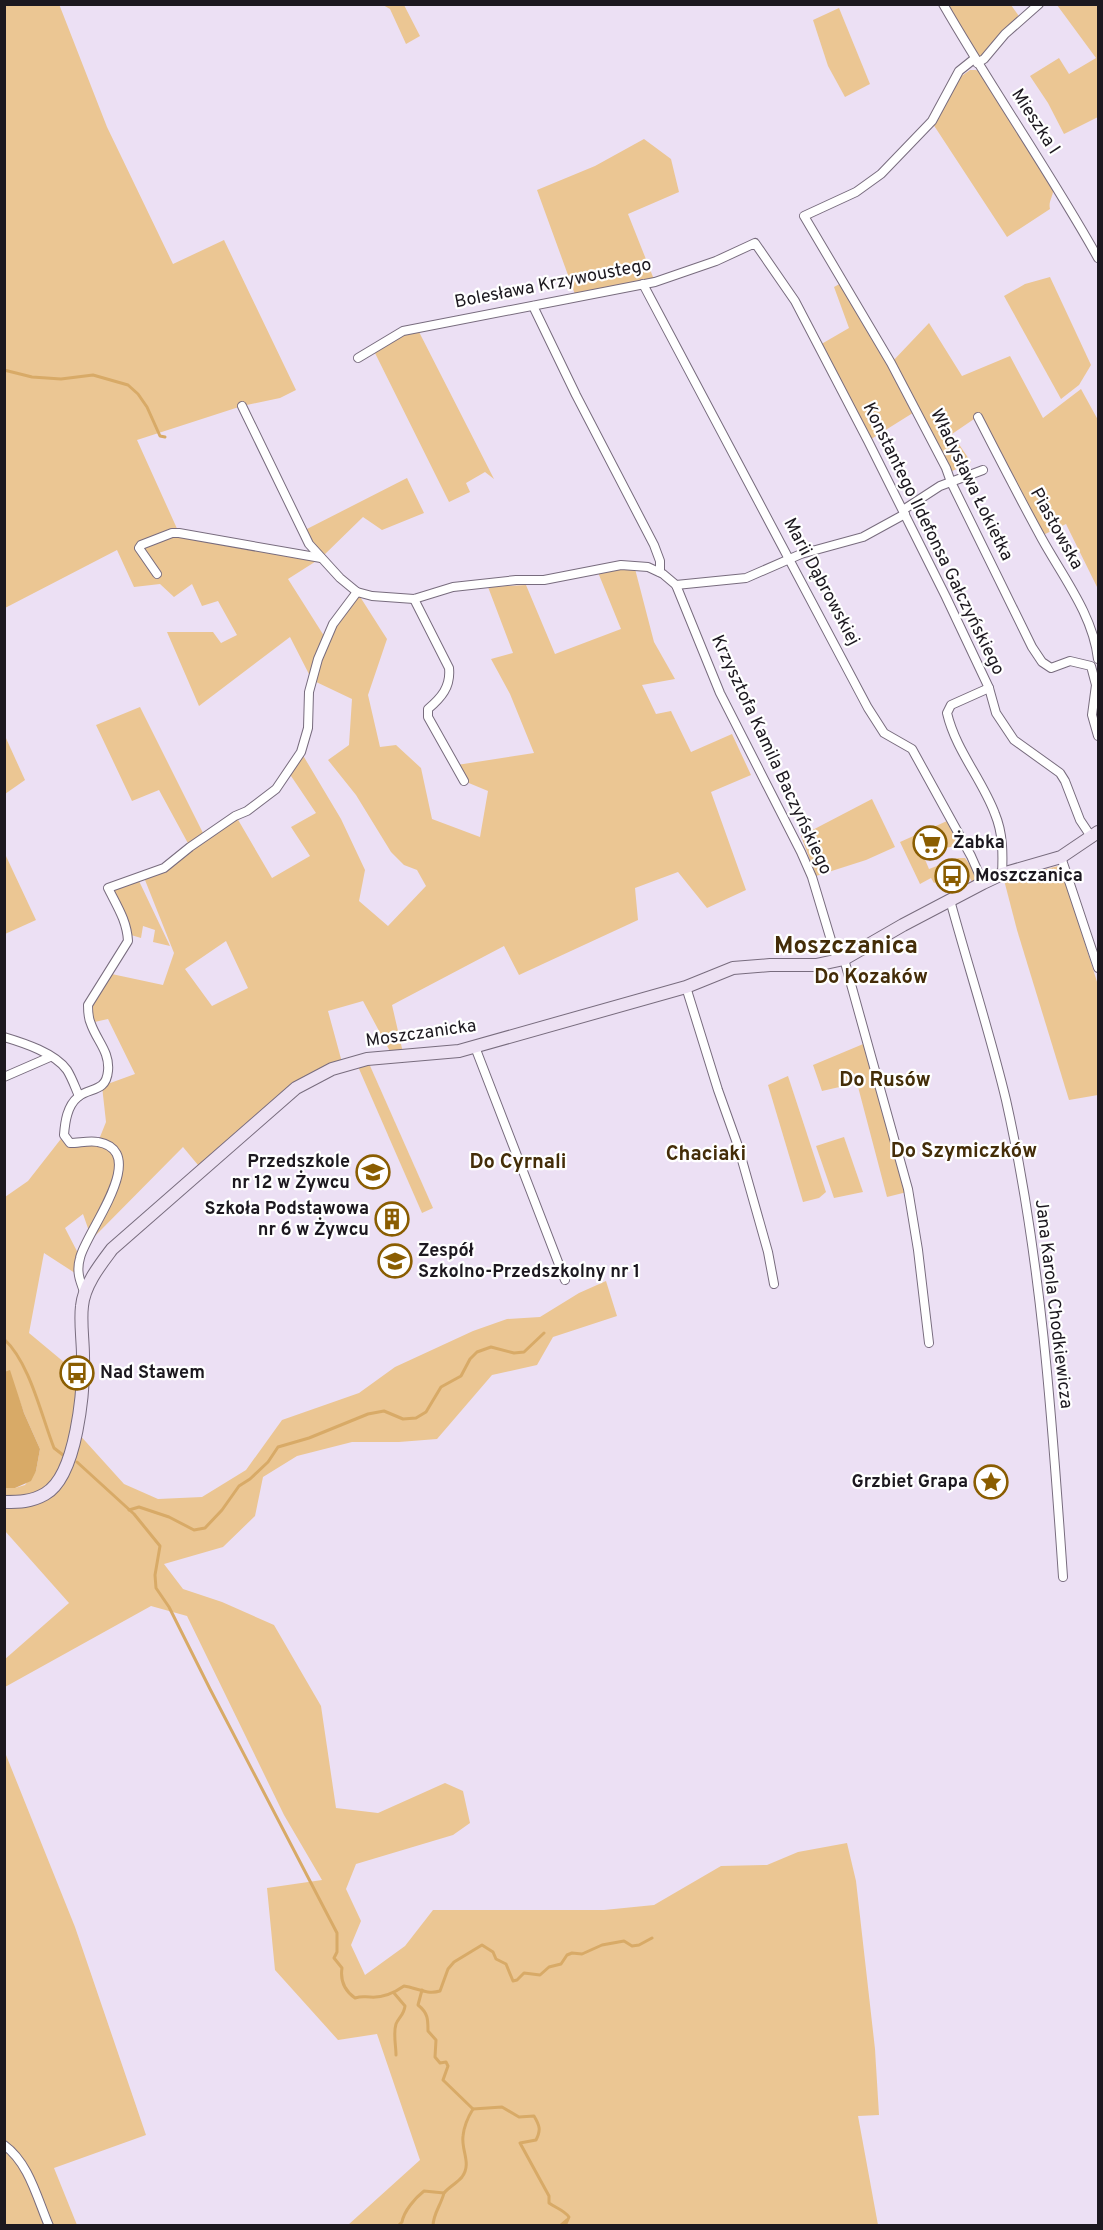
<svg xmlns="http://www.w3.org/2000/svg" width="1103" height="2230" viewBox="0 0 1103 2230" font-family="Overpass,sans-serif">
  <rect width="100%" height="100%" fill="#ece0f4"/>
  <g fill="#ebc693" fill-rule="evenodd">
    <path d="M59,4L107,127L173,264L224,240L296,390L280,398L242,406L137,440L179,533L320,557L303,531L407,478L424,513L382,530L363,517L321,558L288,579L326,639L357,592L387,639L368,695L380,747L396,745L421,768L432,819L480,837L488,791L464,781L457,765L534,753L510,694L491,659L513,653L488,587L526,585L555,654L621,629L597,570L634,565L654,642L675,679L642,685L656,714L671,711L691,752L732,734L751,775L711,792L746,890L707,908L678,872L635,888L638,920L519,975L504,946L392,1005L404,1057H393L363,1001L328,1011L343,1066L296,1088L203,1171L183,1147L95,1236L90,1234L83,1214L65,1228L80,1257L78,1275L44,1253L29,1333L77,1373V1432L124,1484L158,1499L202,1497L246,1470L282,1420L359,1393L395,1367L473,1331L507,1319L540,1317L579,1293L606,1281L617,1316L553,1337L537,1365L492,1375L437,1439L399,1442H352L297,1456L263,1477L255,1516L223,1547L164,1564L183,1589L222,1602L274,1625L321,1706L336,1808L378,1813L445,1783L463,1791L470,1823L453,1835L356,1864L346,1889L361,1921L351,1945L365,1975L405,1946L433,1910H604L654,1905L721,1866L767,1865L798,1852L847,1843L856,1881L875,2049L879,2115L858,2116L878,2225H348L420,2160L377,2034L338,2040L275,1970L267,1888L322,1880L284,1815L187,1616L151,1606L5,1687L4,1660L69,1603L5,1531V1488H15L25,1485L36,1471L40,1449L24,1413L9,1371L5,1372V1197L28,1181L64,1135L70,1143L98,1142L106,1122L102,1086L135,1074L108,1019L90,1023L88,1005L107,973L163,985L174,953L143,875L164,868L190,847L159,790L132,801L96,725L140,707L205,837L237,818L272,878L310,856L291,827L316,813L289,773L301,752L341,819L365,870L359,901L388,926L426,886L417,870L404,865L391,852L356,795L328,760L349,745L352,699L312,680L290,637L199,706L167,632H213L221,643L237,635L218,601L202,606L192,584L174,597L160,584L134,587L117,550L5,608V5ZM226,941L248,988L212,1006L185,969Z"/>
    <path d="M383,5H404L420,36L406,44L390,9Z"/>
    <path d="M943,5H1011L1021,19L984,59H974Z"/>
    <path d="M1057,5H1098V117L1064,134L1048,103L1030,76L1059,58L1069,74L1096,58Z"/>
    <path d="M839,8L870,84L845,97L828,66L813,20Z"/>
    <path d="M970,70H976L980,72L1053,188C1054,196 1048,201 1050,209L1007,237L933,124L956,80Z"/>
    <path d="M644,139L671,159L679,192L628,214L655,282L576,297L537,190L595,166Z"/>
    <path d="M1050,277L1091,365L1079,385L1061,399L1004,296L1025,284Z"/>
    <path d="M843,282L891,363L929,323L962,376L1010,356L1043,418L1081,389L1098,420V589L1066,524L1041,536L977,417L952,434L971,462L948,473L916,411L868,441L818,346L849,328L834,287Z"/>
    <path d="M417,328L494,479L485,472L466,483L470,492L449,502L373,349Z"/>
    <path d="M5,736L25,780L5,794H4Z"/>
    <path d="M872,799L895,847L866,860L816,876L801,836Z"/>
    <path d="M947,821L958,842L956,846L945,848L938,829L916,838L929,869L958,858H965L976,873V880L972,882L968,874L958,872L934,883L931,878L920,884L900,842Z"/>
    <path d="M5,854L36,920L5,934H4Z"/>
    <path d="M1058,866L1061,867L1098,985V1095L1069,1100L1017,930L1004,880Z"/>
    <path d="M139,881L170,946L153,942L155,930L143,926L141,938L131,935L113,891L117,888Z"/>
    <path d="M868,1042L907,1192L887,1197L857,1083L822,1091L813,1065Z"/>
    <path d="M367,1059L433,1208L422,1213L356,1062Z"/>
    <path d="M788,1076L826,1192L819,1198L803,1202L768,1085Z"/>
    <path d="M844,1137L863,1192L834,1198L816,1146Z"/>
    <path d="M4,1750L75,1927L146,2135L54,2168L77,2225H5Z"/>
  </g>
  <path fill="#d8aa67" d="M10,1370L24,1413L40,1449L36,1471L31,1481L15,1488H4V1372Z"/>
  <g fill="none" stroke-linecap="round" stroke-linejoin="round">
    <g stroke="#d8aa67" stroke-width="3">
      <path d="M4,370L32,377L61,379L93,375L128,385L138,394L147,407L160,436L165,437"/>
      <path d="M4,1339C30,1363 41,1415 54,1448L63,1455"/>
      <path d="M77,1462L134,1514L160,1546L155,1575L156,1588L169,1607L210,1689L337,1933V1952L334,1958L342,1968C340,1981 345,1991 355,1998C362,1996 364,1997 370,1997C382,1998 394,1993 404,1986C417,1988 427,1995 440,1991L448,1969L454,1962L482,1945L493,1952L496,1959L506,1964L513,1981L517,1980L524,1973L540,1975L549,1967L561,1964L567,1955L572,1953L582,1954L602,1945L624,1941L632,1946L639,1945L652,1938"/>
      <path d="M129,1510L139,1507L169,1517L194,1530L205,1528L222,1510L239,1486L250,1479L268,1462L278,1447L309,1438L368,1414L384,1411L403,1419L416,1418L426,1412L441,1387L461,1376L470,1359L477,1352L491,1347L514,1353L524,1352L544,1333"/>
      <path d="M422,1990L418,2005C428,2013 428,2019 428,2031L436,2040L435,2057L440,2063L446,2062L448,2066L443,2080L473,2109L502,2107L519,2117L534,2116C540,2126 541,2130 536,2140L520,2143L549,2196V2203C556,2208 564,2210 569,2217L565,2226"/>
      <path d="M394,1993L405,2006C404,2015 399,2017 396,2024C393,2033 396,2046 396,2055"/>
      <path d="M398,2226L402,2222C404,2211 415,2198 424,2191L444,2193C449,2187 457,2183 462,2177C472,2163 461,2151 463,2136C464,2126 468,2117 473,2109"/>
      <path d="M433,2226C433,2214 441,2205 444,2193"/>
      <path d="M560,2226L567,2220"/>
    </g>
    <g stroke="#786c7e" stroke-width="10">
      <g id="street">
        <path d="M943,4C993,91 1050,172 1098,258"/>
        <path d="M974,59L959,71L932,121L881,174L856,192L804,216L891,363L946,468L951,482L1032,647L1042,662L1051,668L1070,661L1091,666L1096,685L1092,715L1098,736"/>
        <path d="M977,63L984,59L1005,34L1039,4"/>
        <path d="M643,284L868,708L884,733L912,749L971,856L983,883"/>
        <path d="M533,306L576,395L654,545L660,561V572"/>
        <path d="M358,358L403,331L655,282L716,261L755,243L795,301L868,441L946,597L989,688L996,713L1014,740L1060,773L1065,781L1080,820L1092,838"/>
        <path d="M242,406L309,544L340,578L357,592L372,596L414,599L453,587L516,580H544L621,565L648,567L663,574L676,585L720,693L801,852L812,877L837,960"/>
        <path d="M978,417C999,458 1020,499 1042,539C1063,577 1093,615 1098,659"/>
        <path d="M903,510L940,486L983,470"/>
        <path d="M157,574L139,548L141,545L172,533H179L321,558"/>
        <path d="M676,585L746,578L801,554L863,537L905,514"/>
        <path d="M414,599L449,668C451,687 441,698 428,709V717L464,781"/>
        <path d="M989,688L951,705L947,713C956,751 982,779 995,814C1003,833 1003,854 1002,874"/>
        <path d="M1061,857L1098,968"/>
        <path d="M950,900C968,966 990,1033 1006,1100C1041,1256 1052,1417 1063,1577"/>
        <path d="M844,959L908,1189L918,1250L929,1343"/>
        <path d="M686,987L718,1090L738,1146L768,1252L774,1284"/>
        <path d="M4,1037C24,1043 55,1053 67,1070C72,1078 75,1087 79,1096"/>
        <path d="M475,1047L565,1280"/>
        <path d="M4,1077L50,1057"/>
        <path d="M85,1294C80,1281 76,1272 80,1258C85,1233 152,1152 98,1142C90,1140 79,1143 70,1143L64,1135C65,1122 67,1106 78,1097C89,1087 106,1093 108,1071C110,1052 97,1041 91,1024C88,1018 88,1011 88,1005L128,941C127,921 117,906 108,888L164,868L190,847L235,816L247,811L276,789L301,752L308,728L309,692L318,659L333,624L357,592"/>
        <path d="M4,2145C29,2163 37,2198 49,2226"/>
      </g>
    </g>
    <g stroke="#786c7e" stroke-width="14">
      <path id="secondary" d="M4,1502C19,1502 31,1502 45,1494C77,1476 84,1390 83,1356C83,1340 80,1322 82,1306C84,1285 100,1265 112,1249L296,1088L332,1069L367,1059L459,1051L686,987L733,968L770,965H816L844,959L903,925L983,883L1002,874L1061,857L1098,832"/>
    </g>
    <use href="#street" stroke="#fff" stroke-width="8"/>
    <use href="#secondary" stroke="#ede1f3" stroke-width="12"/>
  </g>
  <defs>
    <g id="supermarket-ring" transform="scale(1.725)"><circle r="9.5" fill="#fff" stroke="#8a5d01" stroke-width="1.5"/><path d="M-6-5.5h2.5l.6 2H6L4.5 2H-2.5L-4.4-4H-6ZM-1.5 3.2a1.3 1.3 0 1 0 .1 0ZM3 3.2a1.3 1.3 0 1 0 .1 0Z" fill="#8a5d01"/></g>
    <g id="bus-ring" transform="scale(1.725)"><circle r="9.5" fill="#fff" stroke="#8a5d01" stroke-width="1.5"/><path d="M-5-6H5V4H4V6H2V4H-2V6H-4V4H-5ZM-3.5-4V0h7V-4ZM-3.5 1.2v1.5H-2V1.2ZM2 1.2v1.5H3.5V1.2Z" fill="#8a5d01"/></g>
    <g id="school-ring" transform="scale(1.725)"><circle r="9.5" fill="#fff" stroke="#8a5d01" stroke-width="1.5"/><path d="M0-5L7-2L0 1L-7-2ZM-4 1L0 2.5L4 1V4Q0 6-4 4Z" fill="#8a5d01"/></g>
    <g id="building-ring" transform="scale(1.725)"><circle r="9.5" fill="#fff" stroke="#8a5d01" stroke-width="1.5"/><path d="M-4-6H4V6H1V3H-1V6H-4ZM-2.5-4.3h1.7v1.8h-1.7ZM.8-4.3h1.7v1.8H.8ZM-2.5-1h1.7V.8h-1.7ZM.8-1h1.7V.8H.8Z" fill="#8a5d01"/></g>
    <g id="sight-ring" transform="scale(1.725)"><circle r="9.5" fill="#fff" stroke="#8a5d01" stroke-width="1.5"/><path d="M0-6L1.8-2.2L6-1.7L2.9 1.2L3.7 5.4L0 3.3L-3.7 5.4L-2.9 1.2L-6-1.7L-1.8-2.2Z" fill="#8a5d01"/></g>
  </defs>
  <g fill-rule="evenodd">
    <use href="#supermarket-ring" x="930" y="843"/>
    <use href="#bus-ring" x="952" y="876"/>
    <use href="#school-ring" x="373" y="1172"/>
    <use href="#building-ring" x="392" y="1219"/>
    <use href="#school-ring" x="395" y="1261"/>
    <use href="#bus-ring" x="77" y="1373"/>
    <use href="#sight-ring" x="991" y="1482"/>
  </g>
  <g text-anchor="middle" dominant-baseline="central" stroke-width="4.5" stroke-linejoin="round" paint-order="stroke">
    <g font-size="18" fill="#1c181f" stroke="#fff">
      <text transform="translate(1035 122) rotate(57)">Mieszka I</text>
      <text transform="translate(553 284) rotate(-11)">Bolesława Krzywoustego</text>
      <text transform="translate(971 485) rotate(64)">Władysława Łokietka</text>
      <text transform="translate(1056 529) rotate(61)">Piastowska</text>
      <text transform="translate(933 539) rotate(64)">Konstantego Ildefonsa Gałczyńskiego</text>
      <text transform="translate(821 582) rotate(62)">Marii Dąbrowskiej</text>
      <text transform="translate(771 755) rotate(65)">Krzysztofa Kamila Baczyńskiego</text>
      <text transform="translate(421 1034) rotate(-8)">Moszczanicka</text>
      <text transform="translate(1053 1304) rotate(83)">Jana Karola Chodkiewicza</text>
    </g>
    <g font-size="18" font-weight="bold" fill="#1c181f" stroke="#fff" text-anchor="start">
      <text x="953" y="843">Żabka</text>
      <text x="975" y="876">Moszczanica</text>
      <text x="350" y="1162" text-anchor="end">Przedszkole<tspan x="350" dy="21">nr 12 w Żywcu</tspan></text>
      <text x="369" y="1209" text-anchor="end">Szkoła Podstawowa<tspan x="369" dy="21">nr 6 w Żywcu</tspan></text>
      <text x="418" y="1251">Zespół<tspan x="418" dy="21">Szkolno-Przedszkolny nr 1</tspan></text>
      <text x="100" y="1373">Nad Stawem</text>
      <text x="968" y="1482" text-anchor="end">Grzbiet Grapa</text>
    </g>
    <g font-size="20" font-weight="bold" fill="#442d08" stroke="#fff">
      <text x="871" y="978">Do Kozaków</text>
      <text x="885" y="1081">Do Rusów</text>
      <text x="964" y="1152">Do Szymiczków</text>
      <text x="706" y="1155">Chaciaki</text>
      <text x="518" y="1163">Do Cyrnali</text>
    </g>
    <g font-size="24" font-weight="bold" fill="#442d08" stroke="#fff">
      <text x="846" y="947">Moszczanica</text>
    </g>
  </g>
  <rect width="1103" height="2230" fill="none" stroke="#1c181f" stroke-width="12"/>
</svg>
